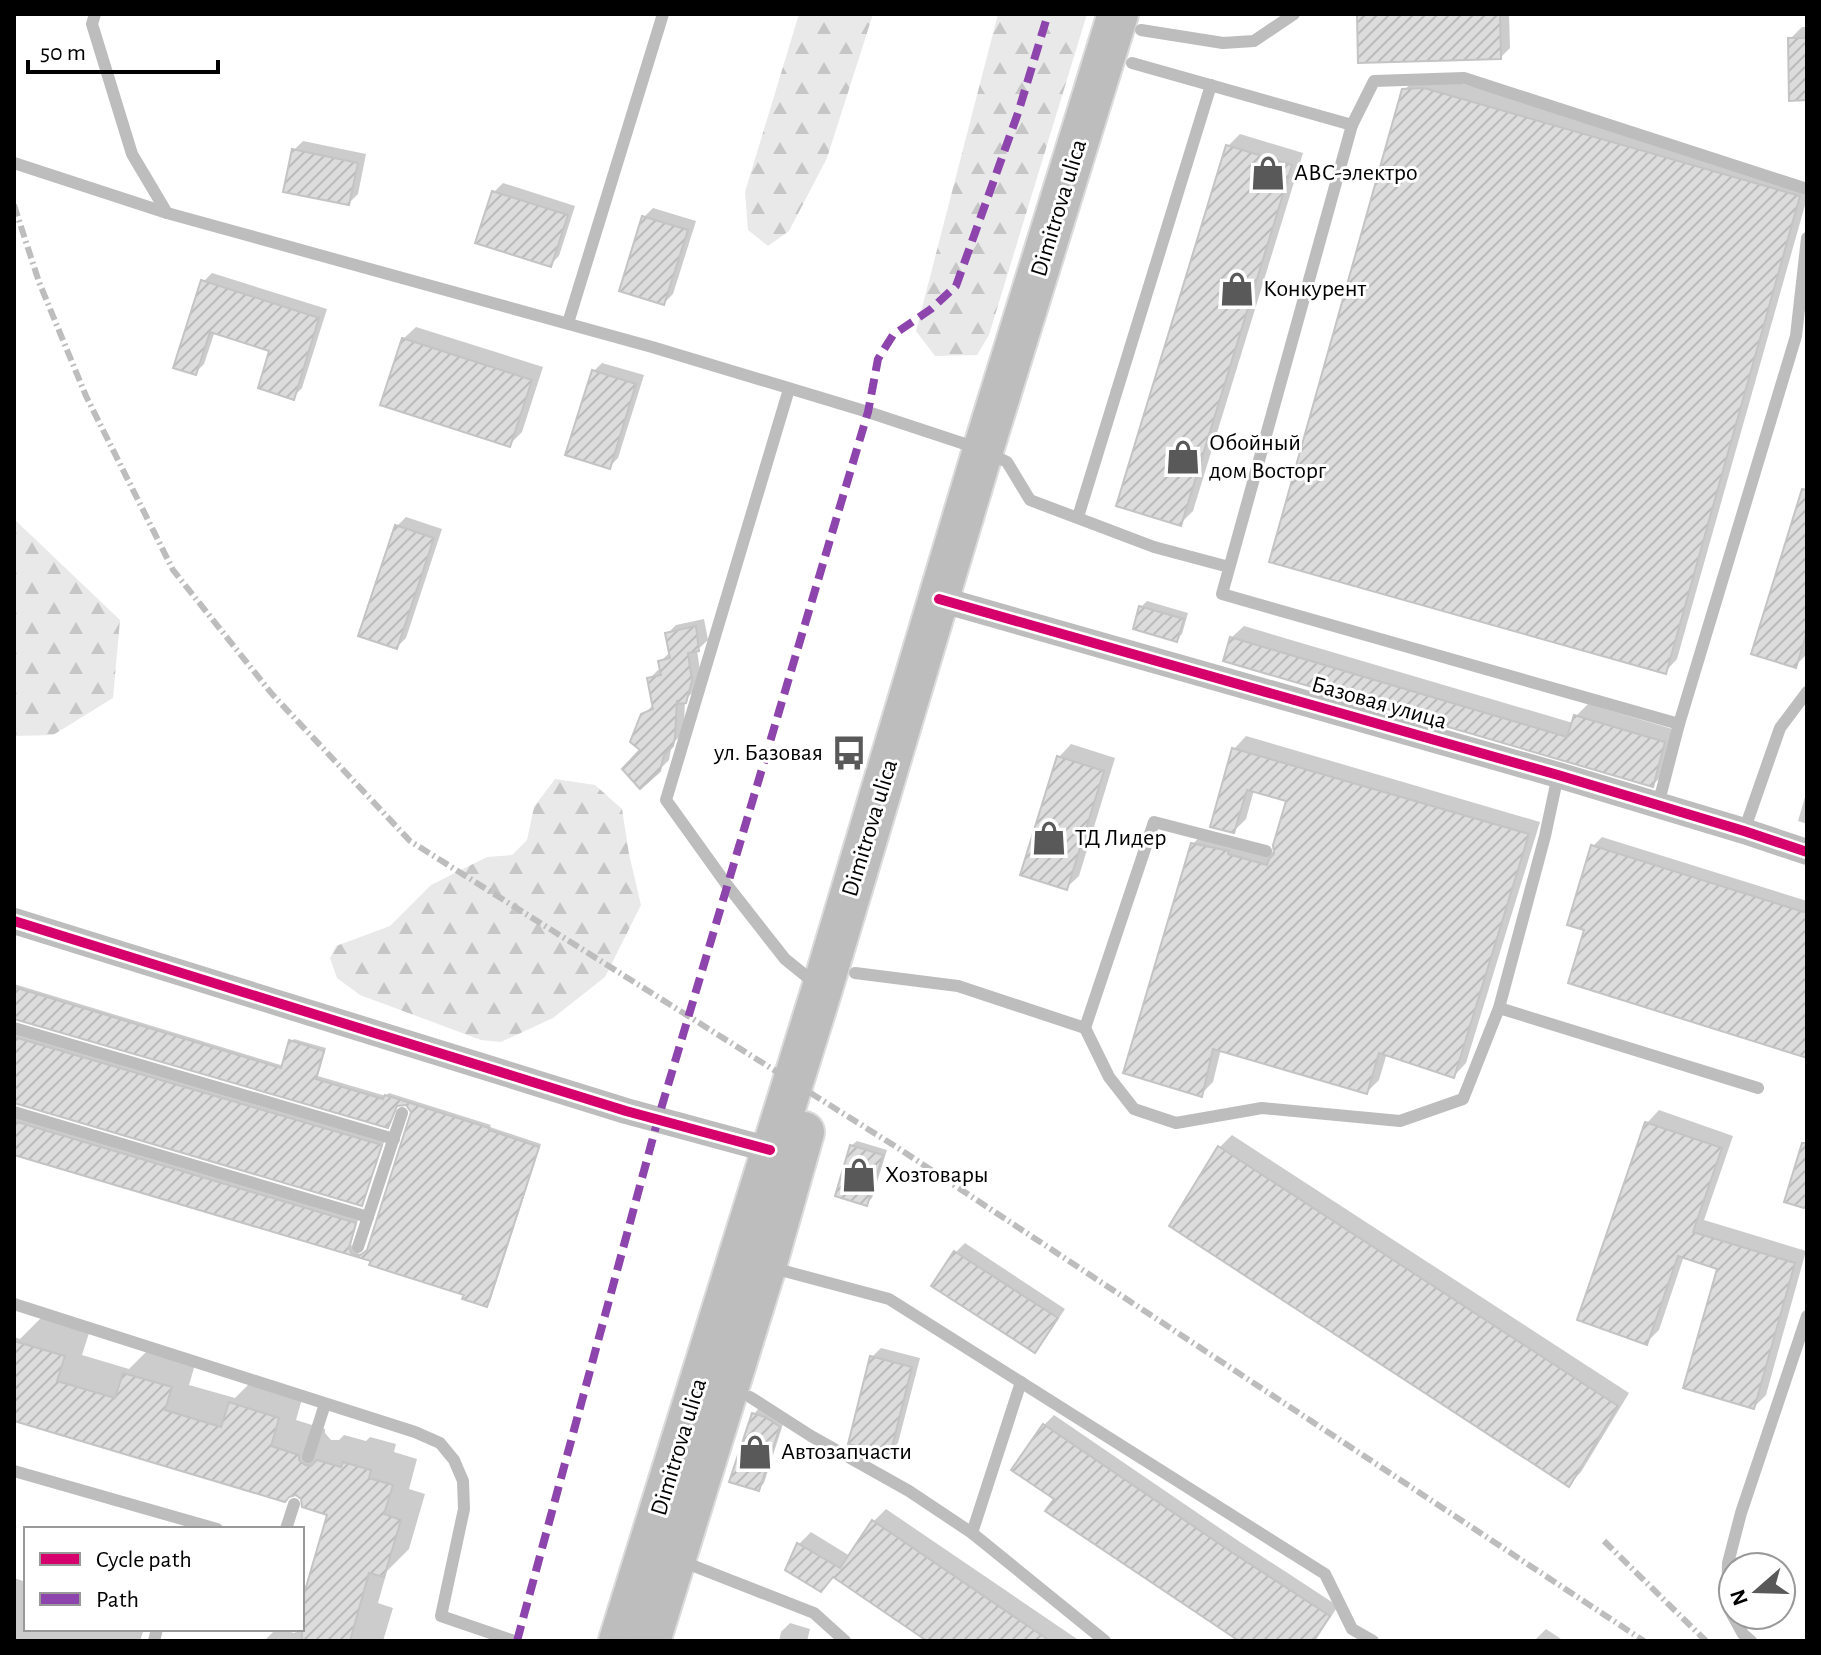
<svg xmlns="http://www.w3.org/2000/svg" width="1821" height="1655" viewBox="0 0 1821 1655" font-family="'Alegreya Sans',sans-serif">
  <defs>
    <pattern id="forest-firs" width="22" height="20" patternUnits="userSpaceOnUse" patternTransform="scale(2)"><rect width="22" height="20" fill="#e9e9e9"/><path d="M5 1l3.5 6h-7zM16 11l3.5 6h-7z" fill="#c6c6c6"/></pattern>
    <pattern id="building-hatch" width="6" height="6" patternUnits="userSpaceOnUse" patternTransform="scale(2)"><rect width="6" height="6" fill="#dcdcdc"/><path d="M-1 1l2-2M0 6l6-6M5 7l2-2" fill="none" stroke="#bbb"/></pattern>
  </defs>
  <rect width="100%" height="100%" fill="#fff"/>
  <g fill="url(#forest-firs)">
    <path d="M799,14H873L827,158L789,231L768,246L748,230L745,192Z"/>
    <path d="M998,14H1087L989,335L977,355L935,356L916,331Z"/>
    <path d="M14,519L120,620L113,698L53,735L14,736Z"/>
    <path d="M555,779L595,785L622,809L629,854L641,905L605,977L553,1018L501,1042L481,1040L360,995L337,978L330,958L336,946L390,926L431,885L487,857L512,855L527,840L534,807Z"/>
  </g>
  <g fill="#0003">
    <path d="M1361,14H1509L1510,48L1501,57L1359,16Z"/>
    <path d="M1802,27H1807V70L1790,39Z"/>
    <path d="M1438,77L1807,183V198L1677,659L1665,672L1404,90L1417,78Z"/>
    <path d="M1240,134L1303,153L1193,511L1181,523L1228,146Z"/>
    <path d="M303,141L366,154L358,194L349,203L294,150Z"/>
    <path d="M503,183L575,206L559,256L550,265L494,192Z"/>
    <path d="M653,208L696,221L673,294L664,303L644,217Z"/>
    <path d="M212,273L327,309L302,388L293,397L272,350L215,331L204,364L195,373L203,282Z"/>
    <path d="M416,327L543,367L522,432L510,444L403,339Z"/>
    <path d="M602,363L644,375L618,458L609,467L593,372Z"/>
    <path d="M1807,481V654L1795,666L1753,653Z"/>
    <path d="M406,517L442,529L406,638L397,647V526Z"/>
    <path d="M1147,601L1188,613L1182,634L1176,640L1141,607Z"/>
    <path d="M704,619L708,640L697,650L700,671L694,691L685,700L684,727L681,735L672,744L669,760L659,770L643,749V715L653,705L649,679L658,670L662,669L660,662L669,653L667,634L676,625Z"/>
    <path d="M1244,626L1573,723L1576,716L1588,704L1676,730L1665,772L1653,785L1231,638Z"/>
    <path d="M1246,736L1540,822L1466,1063L1454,1076L1387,1053L1379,1080L1367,1092L1221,1049L1213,1082L1201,1094L1193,844L1205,831L1276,853L1288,800L1254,790L1246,819L1234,831V749Z"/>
    <path d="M1071,744L1115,758L1079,876L1066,888L1059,757Z"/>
    <path d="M1807,790V824L1798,821Z"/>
    <path d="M1602,837L1807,901V1056L1587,929L1593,846Z"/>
    <path d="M14,984L284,1066L291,1042L294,1039L326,1048L318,1076L386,1096L389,1093L491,1125L490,1127L541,1144L490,1302L487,1305L466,1293L373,1260L14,1153V1118L358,1220L351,1244L354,1251L360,1254L367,1252L413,1116L411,1106L404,1102L397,1104L14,1018Z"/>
    <path d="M14,1034L384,1142L364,1201L361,1204L14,1102Z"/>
    <path d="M1659,1110L1733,1136L1704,1220L1806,1251L1766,1395L1754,1407L1720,1267L1684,1256L1659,1330L1647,1342L1580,1319L1647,1123Z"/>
    <path d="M1232,1135L1629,1393L1581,1472L1569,1484L1172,1225L1220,1147Z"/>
    <path d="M857,1141L887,1150L872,1198L867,1203L851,1146Z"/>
    <path d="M965,1243L1065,1309L1043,1342L1035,1351L956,1252Z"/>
    <path d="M43,1316L90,1330L82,1355L129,1369L150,1348L196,1361L189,1385L235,1398L256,1377L304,1392L296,1420L325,1429V1433L331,1440H339L344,1435L366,1441L370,1437L396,1444L394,1452L417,1459L409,1489L425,1494L409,1549L387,1571L378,1603L393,1608L383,1641H264L276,1629L295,1633L296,1629H302V1608L330,1513L298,1494L14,1419V1337L20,1339Z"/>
    <path d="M881,1348L920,1358L898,1443L889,1452L872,1357Z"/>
    <path d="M759,1408L784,1421L764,1483L758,1489L754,1414Z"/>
    <path d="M1054,1415L1240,1542L1338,1606L1315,1641H1242L1057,1498L1044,1425Z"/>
    <path d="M886,1509L1080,1641H931L835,1576L821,1589L788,1569L799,1544L811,1532L850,1556L874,1521Z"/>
    <path d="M14,1578L26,1582V1629H144L140,1641H14Z"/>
    <path d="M790,1623L810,1629L807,1641H779L781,1632Z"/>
    <path d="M1546,1629L1564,1641H1534Z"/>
  </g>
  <g fill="url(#building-hatch)" stroke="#c4c4c4" stroke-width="2">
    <path d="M1408,14H1500L1501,59L1358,63L1357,15Z"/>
    <path d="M1788,38H1807V100L1789,101Z"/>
    <path d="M1424,88L1800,196L1666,674L1269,562L1402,89Z"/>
    <path d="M1226,145L1292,165L1181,526L1116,506Z"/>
    <path d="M292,149L358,163L349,205L283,192Z"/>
    <path d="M492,191L568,215L551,267L475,243Z"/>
    <path d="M642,216L688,230L664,305L619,291Z"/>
    <path d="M201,280L319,318L294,400L258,388L269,351L210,332L196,375L173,368Z"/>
    <path d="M402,338L532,380L510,447L380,405Z"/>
    <path d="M592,370L636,384L610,469L565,455Z"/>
    <path d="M1802,489L1807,490V632L1796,668L1751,654Z"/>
    <path d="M395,525L434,538L397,649L358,636Z"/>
    <path d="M1139,606L1184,619L1177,642L1133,629Z"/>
    <path d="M696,626L699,651L688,653L692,681L686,703L678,704L677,700L675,737L673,746L664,755L660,771L640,789L622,769L640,750L630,742L641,714L653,709L647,678L661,675L658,661L670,658L665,633Z"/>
    <path d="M1230,637L1567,737L1574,715L1665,742L1653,787L1223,661Z"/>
    <path d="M1232,748L1529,834L1454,1078L1379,1053L1367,1094L1213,1049L1202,1097L1123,1073L1191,843L1229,851L1228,854L1267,865L1269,859L1274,854L1273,845L1286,801L1247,790L1234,833L1210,827Z"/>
    <path d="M1057,756L1104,771L1067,890L1020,875Z"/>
    <path d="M1591,845L1807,913V1058L1568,983L1584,930L1567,925Z"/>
    <path d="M14,987L281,1068L289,1040L324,1051L316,1079L383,1099L385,1095L489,1128V1130L539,1147L487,1307L462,1299L464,1295L369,1265L371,1261L14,1155V1121L356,1223L349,1248L352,1254L359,1256L367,1250L411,1112L406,1105L397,1106L388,1128L14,1019Z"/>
    <path d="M14,1037L382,1145L362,1206L14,1103Z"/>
    <path d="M1645,1122L1722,1148L1693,1232L1795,1263L1754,1409L1683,1388L1717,1269L1678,1256L1647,1345L1577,1320Z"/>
    <path d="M1802,1143H1807V1209L1784,1202Z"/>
    <path d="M850,1145L883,1155L867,1206L835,1196Z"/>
    <path d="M1218,1146L1618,1406L1569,1487L1169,1226Z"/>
    <path d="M954,1251L1058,1318L1035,1353L931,1286Z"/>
    <path d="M14,1341L65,1356L57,1381L115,1398L123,1373L172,1387L165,1410L221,1427L229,1402L279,1418L271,1446L299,1455V1460L305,1465L311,1466L317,1460L341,1467L343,1462L371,1470L369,1478L393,1485L384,1514L401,1520L384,1577L369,1573L350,1641H302V1601L327,1515L302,1507L301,1499L296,1495L289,1497L285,1502L14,1421Z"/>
    <path d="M870,1356L912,1367L890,1455L848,1444Z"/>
    <path d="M752,1413L765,1417L780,1427L759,1491L729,1482Z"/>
    <path d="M1043,1424L1230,1551L1330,1616L1313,1641H1239L1045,1511L1054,1499L1011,1470Z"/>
    <path d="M872,1520L1050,1641H927L833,1577L821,1592L785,1570L797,1543L840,1568Z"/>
  </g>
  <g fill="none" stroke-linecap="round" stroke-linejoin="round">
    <g stroke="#dbdbdb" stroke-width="44">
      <g id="primary">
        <path d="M619,1641L822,989L983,450L1118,14"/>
        <path d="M650,1641L766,1266L804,1132"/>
      </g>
    </g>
    <g stroke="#bdbdbd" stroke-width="12">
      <path d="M95,14L92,24L132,154L167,213L652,347L868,412L983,450L1007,462L1030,500L1154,547L1229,567"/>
      <path d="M1141,30L1223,43L1254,41L1294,14"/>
      <path d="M1132,63L1352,125"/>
      <path d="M14,163L167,213"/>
      <path d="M1807,189L1464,78L1374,81L1352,125L1222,594L1679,724L1796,336L1807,238"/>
      <path d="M568,323L663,14"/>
      <path d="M789,389L666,800L727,885L785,959L816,984"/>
      <path d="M1078,517L1211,85"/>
      <path d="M1658,805L1679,724"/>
      <path d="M1744,831L1780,728L1807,692"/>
      <path d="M855,973L958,986L1085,1028L1154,822L1266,851"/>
      <path d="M1499,1008L1758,1088"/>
      <path d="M14,1028L394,1139"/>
      <path d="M1085,1028L1109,1077L1134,1109L1176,1123L1262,1108L1400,1121L1463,1099L1499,1008L1545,836L1558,775"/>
      <path d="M14,1112L368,1217"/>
      <path d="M358,1247L402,1113"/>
      <path d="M773,1268L889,1299L1325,1574L1352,1629L1373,1641"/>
      <path d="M14,1304L415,1432L440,1443L454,1460L463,1481L464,1509L441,1616L514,1641"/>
      <path d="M750,1397L811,1436L909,1491L972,1533L1105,1641"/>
      <path d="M308,1457L325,1404"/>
      <path d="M14,1471L217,1529"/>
      <path d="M286,1529L294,1504"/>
      <path d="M972,1533L1021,1382"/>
      <path d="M681,1561L814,1613L845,1641"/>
      <path d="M154,1641L157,1629"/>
      <path d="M1751,1641L1743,1634L1727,1605L1728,1563L1741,1513L1807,1316"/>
    </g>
    <g stroke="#bdbdbd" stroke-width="26">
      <path d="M939,599L1558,775L1744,831L1807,852"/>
      <path d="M14,921L626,1111L770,1150"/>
    </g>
    <use href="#primary" stroke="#bdbdbd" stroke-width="40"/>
    <g stroke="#bdbdbd" stroke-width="6" stroke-dasharray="12 4 2 4" stroke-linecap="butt">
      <path d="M14,205L39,282L86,396L173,570L272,694L410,841L898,1148L1644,1641"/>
      <path d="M1604,1541L1706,1641"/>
    </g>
    <path stroke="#8e44ad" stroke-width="8" stroke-dasharray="16 8" stroke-linecap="butt" d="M517,1641L658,1119L868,412L878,359L893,335L931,309L956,286L1018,113L1048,14"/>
    <g stroke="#fff" stroke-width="15">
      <g id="cycleway">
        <path d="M939,599L1558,775L1744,831L1807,852"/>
        <path d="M14,921L626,1111L770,1150"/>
      </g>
    </g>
    <use href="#cycleway" stroke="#d6006c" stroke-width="10"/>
  </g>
  <defs>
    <g id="shop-bare" transform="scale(2.76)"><path d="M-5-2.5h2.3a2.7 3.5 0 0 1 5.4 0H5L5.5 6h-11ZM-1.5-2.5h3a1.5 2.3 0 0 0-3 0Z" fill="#595959" stroke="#fff" stroke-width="2.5" paint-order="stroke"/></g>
    <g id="bus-bare" transform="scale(2.76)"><path d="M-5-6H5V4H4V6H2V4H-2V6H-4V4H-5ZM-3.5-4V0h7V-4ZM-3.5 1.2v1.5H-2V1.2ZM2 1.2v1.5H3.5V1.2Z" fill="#595959" stroke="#fff" stroke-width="2.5" paint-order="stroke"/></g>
  </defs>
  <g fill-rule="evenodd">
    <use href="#shop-bare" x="1268" y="173"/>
    <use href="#shop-bare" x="1237" y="289"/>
    <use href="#shop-bare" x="1183" y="457"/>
    <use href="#bus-bare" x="849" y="753"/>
    <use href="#shop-bare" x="1049" y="838"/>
    <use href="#shop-bare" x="859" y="1175"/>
    <use href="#shop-bare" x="755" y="1452"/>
  </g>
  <g text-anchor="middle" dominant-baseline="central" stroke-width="6" stroke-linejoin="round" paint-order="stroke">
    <g font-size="24" fill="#000" stroke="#fff" text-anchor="start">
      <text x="1294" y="173">АВС-электро</text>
      <text x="1263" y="289">Конкурент</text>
      <text x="1209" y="443">Обойный<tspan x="1209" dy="28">дом Восторг</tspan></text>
      <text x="823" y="753" text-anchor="end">ул. Базовая</text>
      <text x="1075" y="838">ТД Лидер</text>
      <text x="885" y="1175">Хозтовары</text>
      <text x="781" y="1452">Автозапчасти</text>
    </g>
    <g font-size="24" fill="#000" stroke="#fff">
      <text transform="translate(1059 208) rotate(-73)">Dimitrova ulica</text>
      <text transform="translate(1379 703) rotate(16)">Базовая улица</text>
      <text transform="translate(870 828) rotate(-73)">Dimitrova ulica</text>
      <text transform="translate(679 1447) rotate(-73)">Dimitrova ulica</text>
    </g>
  </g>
  <rect width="1821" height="1655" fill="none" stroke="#000000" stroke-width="32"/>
  <rect x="24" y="1527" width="280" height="104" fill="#ffffff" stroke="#999999" stroke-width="2"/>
  <rect x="40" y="1553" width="40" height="12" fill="#d6006c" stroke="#999999" stroke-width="2"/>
  <text x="96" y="1567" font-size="24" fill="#000000">Cycle path</text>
  <rect x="40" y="1593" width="40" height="12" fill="#8e44ad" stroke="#999999" stroke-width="2"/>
  <text x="96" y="1607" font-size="24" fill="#000000">Path</text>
  <g transform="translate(1757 1591) rotate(250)"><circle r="38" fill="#ffffff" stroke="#999999" stroke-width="2"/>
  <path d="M0-6L14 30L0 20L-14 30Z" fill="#595959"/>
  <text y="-12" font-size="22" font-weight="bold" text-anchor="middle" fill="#000000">N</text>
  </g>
  <path d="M28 60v12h190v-12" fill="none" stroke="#000000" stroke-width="4"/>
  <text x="40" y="60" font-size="24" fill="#000000" stroke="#ffffff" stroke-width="6" paint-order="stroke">50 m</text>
</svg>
